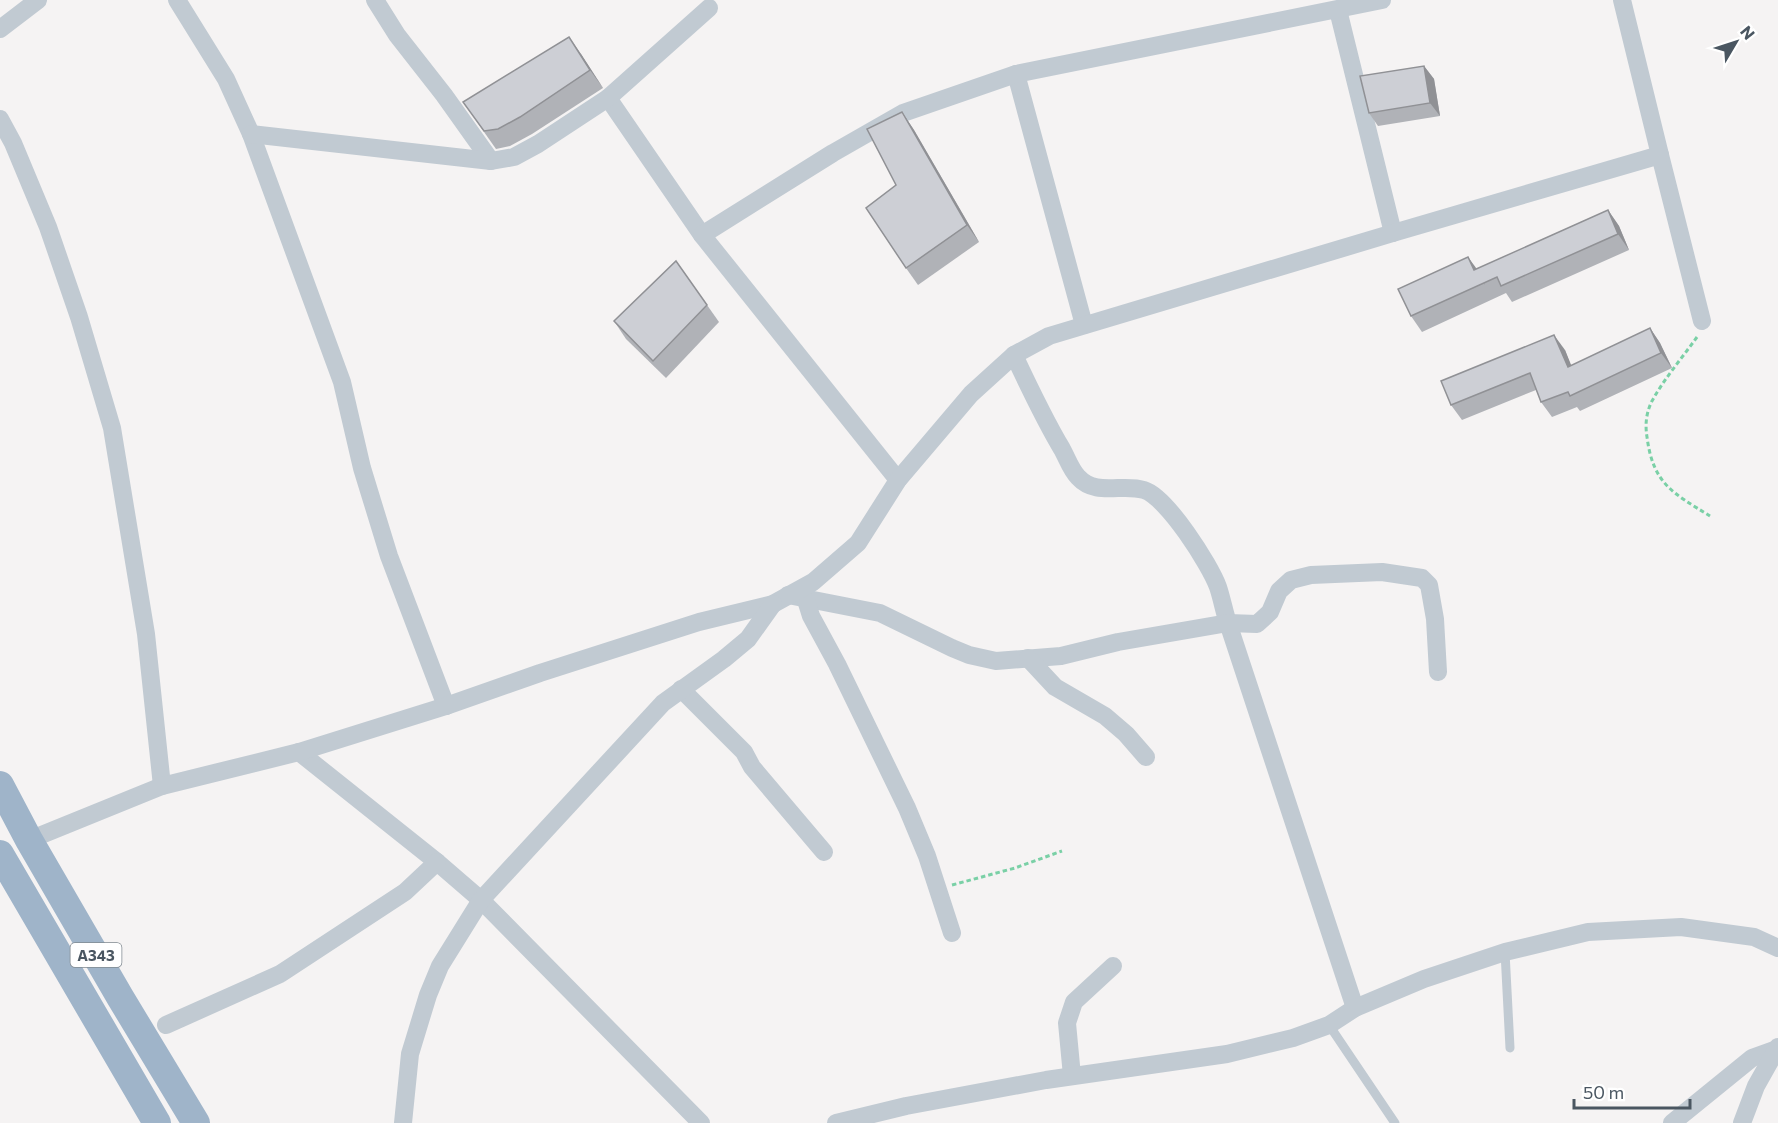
<svg xmlns="http://www.w3.org/2000/svg" width="1778" height="1123" viewBox="0 0 1778 1123" font-family="Commissioner,sans-serif">
  <rect width="100%" height="100%" fill="#f5f3f3"/>
  <g fill="none" stroke-linecap="round" stroke-linejoin="round">
    <g stroke="#7ad0a6" stroke-width="3" stroke-dasharray="4.5 3" stroke-linecap="butt">
      <path d="M1697,337C1682,358 1664,379 1652,401C1646,413 1645,425 1647,437C1653,484 1673,493 1710,516"/>
      <path d="M952,885L1015,868L1062,851"/>
    </g>
    <g stroke="#c1cad2" stroke-width="9">
      <path d="M1505,952L1510,1048"/>
      <path d="M1329,1025L1395,1123"/>
    </g>
    <g stroke="#c1cad2" stroke-width="18">
      <path d="M177,0L226,79L251,134L342,382L362,468L389,556L446,706"/>
      <path d="M375,0L397,35L444,95L491,161"/>
      <path d="M1338,10L1393,233"/>
      <path d="M0,29L38,0"/>
      <path d="M1016,74L1084,325"/>
      <path d="M608,98L702,235L898,480"/>
      <path d="M0,119L13,143L48,227L79,317L112,428L146,634L162,786"/>
      <path d="M251,134L491,161L514,157L538,144L608,98L709,8"/>
      <path d="M1660,155L1702,321"/>
      <path d="M702,235L833,153L903,113L1016,74L1382,0"/>
      <path d="M1014,355C1029,387 1044,419 1062,449C1067,458 1071,470 1078,477C1096,497 1122,483 1144,490C1167,497 1210,565 1218,587C1222,599 1224,611 1228,623L1355,1008"/>
      <path d="M788,595L880,613L952,648L969,655L996,661L1061,656L1118,642L1228,623L1257,624L1270,612L1279,591L1291,580L1311,575L1382,572L1422,578L1429,585L1435,619L1438,672"/>
      <path d="M806,600L811,616L837,664L907,808L927,856L952,933"/>
      <path d="M1028,658L1055,687L1105,716L1126,734L1146,757"/>
      <path d="M681,689L744,752L752,767L824,852"/>
      <path d="M299,752L437,862L481,900L701,1123"/>
      <path d="M29,840L162,786L299,752L446,706L540,673L699,622L773,604L813,582L858,543L898,480L971,394L1014,355L1049,336L1393,233L1660,155L1622,0"/>
      <path d="M166,1025L280,974L405,892L437,862"/>
      <path d="M1072,1076L1067,1023L1074,1002L1113,966"/>
      <path d="M403,1123L410,1054L428,995L440,966L481,900L663,703L724,659L748,639L773,604"/>
      <path d="M836,1123L906,1106L1046,1080L1227,1054L1293,1038L1329,1025L1355,1008L1424,979L1505,952L1588,932L1681,927L1754,937L1778,948"/>
      <path d="M1672,1123L1752,1058L1777,1049"/>
      <path d="M1742,1123L1756,1086L1778,1047"/>
    </g>
    <g stroke="#9fb4c9" stroke-width="28">
      <path d="M0,785L29,840L120,997L196,1123"/>
      <path d="M0,854L157,1123"/>
    </g>
  </g>
  <g fill="#b0b2b7">
    <path d="M581,54L603,88L532,134L510,146L496,149L463,102Z"/>
    <path d="M1424,66L1434,79L1440,116L1378,126L1369,113Z"/>
    <path d="M902,112L914,130L979,242L918,285L906,268L896,185Z"/>
    <path d="M1608,210L1619,226L1629,250L1512,302L1506,293L1422,332L1411,316L1468,257L1476,269Z"/>
    <path d="M676,261L719,322L666,378L626,339L614,321Z"/>
    <path d="M1650,328L1660,343L1672,368L1580,411L1577,407L1552,417L1541,402L1536,390L1462,420L1451,405L1565,350L1571,366Z"/>
  </g>
  <g fill="#909195">
    <path d="M569,37L581,54L603,88L590,70Z"/>
    <path d="M1424,66L1434,79L1440,116L1430,103Z"/>
    <path d="M902,112L914,130L979,242L967,225Z"/>
    <path d="M1608,210L1619,226L1629,250L1618,234Z"/>
    <path d="M1468,257L1479,272L1485,285L1474,270Z"/>
    <path d="M1650,328L1660,343L1672,368L1661,353Z"/>
    <path d="M1554,335L1565,350L1578,382L1568,367Z"/>
  </g>
  <g fill="#cdcfd5" stroke="#909195" stroke-width="1.5">
    <path d="M569,37L590,70L520,117L498,129L484,131L463,102Z"/>
    <path d="M1424,66L1430,103L1369,113L1360,76Z"/>
    <path d="M902,112L967,225L906,268L866,208L896,185L867,129Z"/>
    <path d="M1608,210L1618,234L1501,286L1497,277L1411,316L1398,289L1468,257L1474,270Z"/>
    <path d="M676,261L707,305L653,361L614,321Z"/>
    <path d="M1650,328L1661,353L1570,396L1568,392L1541,402L1530,373L1451,405L1441,381L1554,335L1568,367Z"/>
  </g>
  <g text-anchor="middle" dominant-baseline="central" stroke-width="5" stroke-linejoin="round" paint-order="stroke">
    <rect fill="#fff" stroke="#808990" stroke-width="1.5" x="70.5" y="943" width="51" height="24" rx="4.5"/>
    <g font-size="15" font-weight="bold" fill="#4a5661">
      <text x="96" y="955">A343</text>
    </g>
  </g>
  <g transform="translate(1736 42) rotate(51)" stroke="#ffffff" stroke-width="4.5" paint-order="stroke">
  <path d="M0-4.5L10 22L0 15L-10 22Z" fill="#4a5661"/>
  <text y="-9" font-size="16" font-weight="bold" text-anchor="middle" fill="#4a5661">N</text>
  </g>
  <path d="M1574 1099v9h116v-9" fill="none" stroke="#4a5661" stroke-width="3"/>
  <text x="1583" y="1099" font-size="18" fill="#4a5661" stroke="#ffffff" stroke-width="4.5" paint-order="stroke">50 m</text>
</svg>
